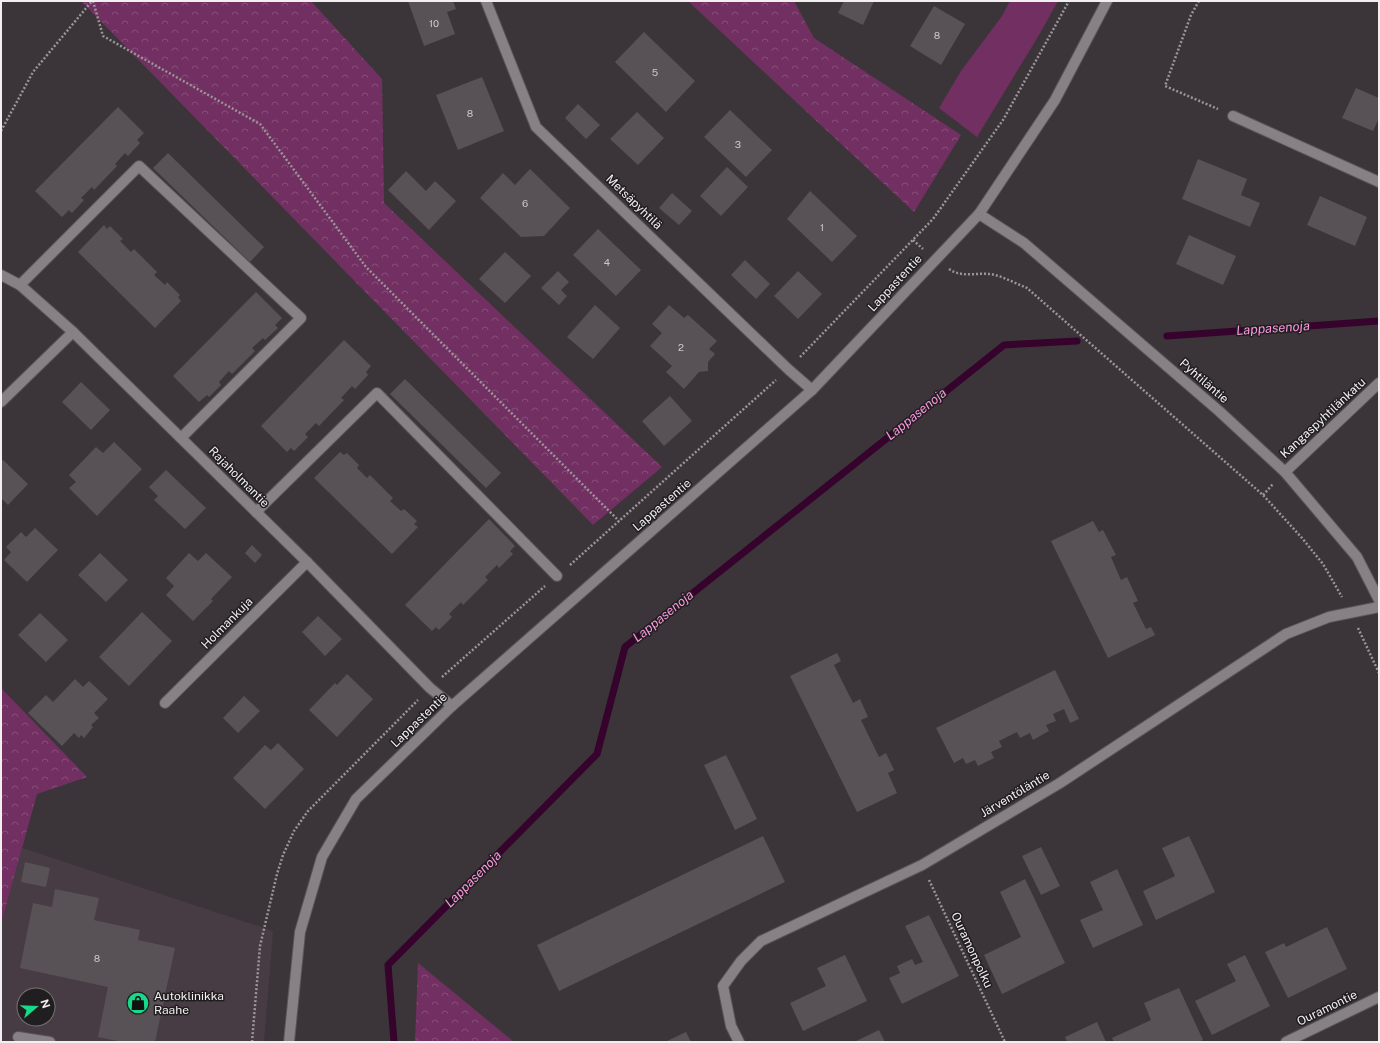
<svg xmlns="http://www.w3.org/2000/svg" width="1380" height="1043" viewBox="0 0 1380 1043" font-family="'Public Sans',sans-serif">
  <defs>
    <pattern id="forest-crowns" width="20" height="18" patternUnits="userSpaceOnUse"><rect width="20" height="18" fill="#713061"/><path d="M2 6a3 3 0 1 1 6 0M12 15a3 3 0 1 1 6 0" fill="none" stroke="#864e78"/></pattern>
  </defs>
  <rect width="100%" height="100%" fill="#3b3539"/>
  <path fill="#483c44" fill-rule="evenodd" d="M22,848L273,931L264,1042H1V924ZM24,995H48V1019H24Z"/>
  <path fill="#713061" d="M1010,1H1058L1039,35L977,137L939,108L961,71L1002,16Z"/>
  <g fill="url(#forest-crowns)">
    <path d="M81,1H311L382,79L384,203L662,467L593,525Z"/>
    <path d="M688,1H794L814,38L961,135L914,212Z"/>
    <path d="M1,688L87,777L37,794L1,924Z"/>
    <path d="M418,963L514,1042H415Z"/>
  </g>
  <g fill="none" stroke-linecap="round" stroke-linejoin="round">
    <g stroke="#35032c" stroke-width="7">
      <path d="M1167,336L1379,321"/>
      <path d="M394,1042L388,965L597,754L625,647L1004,345L1077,341"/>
    </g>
  </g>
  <g fill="#585155">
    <path d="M408,1H453L456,9L447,12L455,34L424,46Z"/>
    <path d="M844,1H874L863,25L838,13Z"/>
    <path d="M934,6L965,24L941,65L910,46Z"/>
    <path d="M644,32L695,81L666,112L615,62Z"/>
    <path d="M482,77L504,131L458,150L436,95Z"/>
    <path d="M1356,88L1379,98V118L1373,131L1342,118Z"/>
    <path d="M578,104L600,125L586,139L565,118Z"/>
    <path d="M118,107L144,133L137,140L140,143L128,156L125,153L115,164L117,166L94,190L92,187L81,198L84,200L72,213L69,210L62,217L35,191Z"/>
    <path d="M730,110L772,150L746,177L704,137Z"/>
    <path d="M637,112L664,138L638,165L610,139Z"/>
    <path d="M168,153L264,247L250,262L153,168Z"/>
    <path d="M1198,159L1247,179L1241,195L1260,203L1250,227L1182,199Z"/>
    <path d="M727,167L748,187L721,216L700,196Z"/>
    <path d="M530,169L570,208L544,236L521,237L480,198L503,173L515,185Z"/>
    <path d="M406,171L426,191L435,181L456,201L429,230L388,190Z"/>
    <path d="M810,191L857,236L832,262L787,219Z"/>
    <path d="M672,193L692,211L679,225L659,208Z"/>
    <path d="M1320,196L1367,217L1355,246L1307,225Z"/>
    <path d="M104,225L107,229L110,226L123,239L120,241L131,252L134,249L157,272L154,275L165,285L167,282L180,295L178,297L181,301L155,328L78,252Z"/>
    <path d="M598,229L641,270L616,296L573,255Z"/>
    <path d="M1189,235L1236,256L1223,285L1176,264Z"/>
    <path d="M505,252L531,276L505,303L479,279Z"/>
    <path d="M745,260L770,284L756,299L731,275Z"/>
    <path d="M558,271L569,282L561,290L567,296L559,305L541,288Z"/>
    <path d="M798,271L822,294L798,319L774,296Z"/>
    <path d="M256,292L282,318L275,325L278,328L265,340L263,338L252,348L255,351L232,374L229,371L219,382L221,385L209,397L207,395L199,402L173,376Z"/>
    <path d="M595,305L620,328L593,359L567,337Z"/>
    <path d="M669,305L684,318L688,315L717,341L709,349L715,354L708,362V371L699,372L684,389L666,372L672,366L650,346L662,333L652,324Z"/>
    <path d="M344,340L371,366L366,372L368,375L355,389L352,386L341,398L344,400L319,426L316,423L305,434L308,437L294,451L291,448L287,452L261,426Z"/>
    <path d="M405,379L501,473L486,488L390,394Z"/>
    <path d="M81,382L110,410L91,430L62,402Z"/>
    <path d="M670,396L692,421L664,446L642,421Z"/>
    <path d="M114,442L142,469L97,516L69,488L76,482L69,475L96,447L103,453Z"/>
    <path d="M340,452L344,455L347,453L359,465L357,468L367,478L370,475L393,498L390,501L401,511L404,509L417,521L414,524L418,527L392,554L314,478Z"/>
    <path d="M3,460L28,484L8,505L1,498V461Z"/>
    <path d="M166,470L206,508L185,529L154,500L158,496L149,487Z"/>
    <path d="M489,519L515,546L510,551L513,554L499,568L497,565L485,577L488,580L463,605L461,602L449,614L452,617L439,630L436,627L432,631L405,605Z"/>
    <path d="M1093,521L1099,532L1103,530L1116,555L1111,557L1121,580L1127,577L1138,601L1133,603L1146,629L1151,627L1155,635L1108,658L1051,541Z"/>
    <path d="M35,528L58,550L27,582L4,560L11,552L6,547L21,532L26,537Z"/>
    <path d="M252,545L262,555L255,563L245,553Z"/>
    <path d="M100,553L128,580L106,602L78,575Z"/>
    <path d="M189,553L198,561L206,553L232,577L211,599L213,601L193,621L166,595L174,586L166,578Z"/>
    <path d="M142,612L172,641L129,686L99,657Z"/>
    <path d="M40,613L68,640L46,662L18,635Z"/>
    <path d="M318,616L342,639L325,656L302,632Z"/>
    <path d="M837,653L841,661L834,665L853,703L860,699L868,717L861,720L879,757L886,753L894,770L888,773L897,793L857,812L790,676Z"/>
    <path d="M1055,670L1079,719L1070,723L1064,709L1053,714L1056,721L1046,725L1049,731L1033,740L1030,733L1020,738L1017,732L999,741L1002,747L991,752L994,758L978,766L975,760L966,764L963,758L954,763L936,728Z"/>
    <path d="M347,674L373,699L337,737L309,710L335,683L337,685Z"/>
    <path d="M75,679L83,687L89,681L108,699L94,713L99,718L91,725L93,727L84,738L81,735L79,738L74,733L62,746L28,713L46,695L53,702Z"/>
    <path d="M244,696L260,711L238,733L223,718Z"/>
    <path d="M278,743L304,769L265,809L233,778L265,745L271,750Z"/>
    <path d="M726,755L757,819L735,830L704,765Z"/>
    <path d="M763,836L785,882L559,991L537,945Z"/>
    <path d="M1189,836L1215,892L1156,920L1143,891L1175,876L1162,848Z"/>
    <path d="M1041,847L1060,886L1041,895L1022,856Z"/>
    <path d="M25,862L50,868L46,887L21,882Z"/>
    <path d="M1117,869L1143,925L1093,948L1080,920L1103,910L1090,882Z"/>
    <path d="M1025,879L1065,963L1002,994L984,955L1021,937L1000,892Z"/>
    <path d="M55,889L99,898L94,920L140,930L138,940L175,948L155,1042H122L98,1037L108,987L20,968L33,903L52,907Z"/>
    <path d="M929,915L959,976L902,1004L889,978L900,973L897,966L912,959L915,965L923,962L905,926Z"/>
    <path d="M1327,927L1347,969L1288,998L1265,952L1284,943L1286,947Z"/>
    <path d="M845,955L867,1001L803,1031L790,1003L826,986L817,968Z"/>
    <path d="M1245,955L1270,1006L1212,1035L1195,1001L1236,981L1227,964Z"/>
    <path d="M1179,988L1203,1040L1199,1042H1114L1112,1038L1151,1020L1144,1003Z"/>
    <path d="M1097,1022L1106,1042H1067L1065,1037Z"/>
    <path d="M879,1030L885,1042H854Z"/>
    <path d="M686,1032L691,1042H665Z"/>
  </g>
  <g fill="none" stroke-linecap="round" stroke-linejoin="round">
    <g stroke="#585457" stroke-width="12">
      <g id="minor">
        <path d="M486,1L536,127L788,369L812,390"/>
        <path d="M1233,116L1379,182"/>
        <path d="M979,214L1024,243L1219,411L1285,472L1357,557L1379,600"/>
        <path d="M1,275L20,285L73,332L307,562L430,688L452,706"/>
        <path d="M20,285L139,166L301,318L181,438"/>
        <path d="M1,402L73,332"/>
        <path d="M1285,472L1379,383"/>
        <path d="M256,512L377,393L557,576"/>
        <path d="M165,703L307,562"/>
        <path d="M18,1037L50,1042"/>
        <path d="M289,1042L300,932L322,857L356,799L452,706L812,390L979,214L1055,100L1107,1"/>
        <path d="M739,1042L731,1026L723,986L741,961L761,941L922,865L1060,783L1286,634L1329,617L1379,607"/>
        <path d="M1286,1042L1379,997"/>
      </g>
    </g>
    <g stroke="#9a9598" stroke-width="2.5" stroke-dasharray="2 2" stroke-linecap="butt">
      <path d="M93,1L103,36L260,124L366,267L619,521"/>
      <path d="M1199,1L1191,15L1165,86L1218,109"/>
      <path d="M1,131L33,72L92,1"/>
      <path d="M913,240L923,249"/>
      <path d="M949,269C963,279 980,271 995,275C1006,278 1017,284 1027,288L1263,495L1302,538L1323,564L1342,597"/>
      <path d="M800,357L933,219L1003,120L1069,1"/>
      <path d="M1263,495L1273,484"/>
      <path d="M570,565L776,380"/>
      <path d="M1358,628L1379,673"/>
      <path d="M442,677L545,586"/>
      <path d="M929,880L1005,1042"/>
      <path d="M252,1042L260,946L277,874L283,855L294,831L308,811L418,700"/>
    </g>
    <use href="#minor" stroke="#878085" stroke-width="10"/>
  </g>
  <defs>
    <g id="shop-disc" transform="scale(1.15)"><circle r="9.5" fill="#17d989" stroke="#211e20"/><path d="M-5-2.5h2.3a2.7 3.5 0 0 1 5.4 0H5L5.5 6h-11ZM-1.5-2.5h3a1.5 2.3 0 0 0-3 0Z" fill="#111"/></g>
  </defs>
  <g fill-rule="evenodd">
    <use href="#shop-disc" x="138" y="1003"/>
  </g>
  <g text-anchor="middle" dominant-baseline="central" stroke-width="3" stroke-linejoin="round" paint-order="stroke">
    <g font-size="10" fill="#ccc8ca">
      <text x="434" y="23">10</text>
      <text x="937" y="35">8</text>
      <text x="655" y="72">5</text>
      <text x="470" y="113">8</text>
      <text x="738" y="144">3</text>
      <text x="525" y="203">6</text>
      <text x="822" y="227">1</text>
      <text x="607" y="262">4</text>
      <text x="681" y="347">2</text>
      <text x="97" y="958">8</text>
    </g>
    <g font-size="12" fill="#f3eff1" stroke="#211e20">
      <text transform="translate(634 202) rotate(44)">Metsäpyhtilä</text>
      <text transform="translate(895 283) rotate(-47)">Lappastentie</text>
      <text transform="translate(1204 381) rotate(41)">Pyhtiläntie</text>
      <text transform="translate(1323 418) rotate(-43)">Kangaspyhtilänkatu</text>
      <text transform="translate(239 477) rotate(45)">Rajaholmantie</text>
      <text transform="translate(662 505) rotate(-41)">Lappastentie</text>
      <text transform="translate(227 623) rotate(-45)">Holmankuja</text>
      <text transform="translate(419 720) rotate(-44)">Lappastentie</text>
      <text transform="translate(1015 794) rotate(-31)">Järventöläntie</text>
      <text transform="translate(972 950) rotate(65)">Ouramonpolku</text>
      <text transform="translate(1327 1008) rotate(-26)">Ouramontie</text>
    </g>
    <g font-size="12" fill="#f3eff1" stroke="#211e20" text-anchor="start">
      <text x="154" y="996">Autoklinikka<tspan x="154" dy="14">Raahe</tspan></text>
    </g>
    <g font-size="13" font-style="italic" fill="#fa97df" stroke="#211e20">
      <text transform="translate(1273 328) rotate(-4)">Lappasenoja</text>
      <text transform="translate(916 414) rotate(-39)">Lappasenoja</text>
      <text transform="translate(663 616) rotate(-39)">Lappasenoja</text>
      <text transform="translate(473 879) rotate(-45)">Lappasenoja</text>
    </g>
  </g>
  <rect width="1380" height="1043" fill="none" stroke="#f3eff1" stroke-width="4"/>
  <g transform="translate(36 1007) rotate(71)"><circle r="19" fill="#211e20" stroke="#757274"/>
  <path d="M0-3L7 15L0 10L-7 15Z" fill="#17d989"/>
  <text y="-6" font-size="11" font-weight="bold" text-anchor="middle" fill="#f3eff1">N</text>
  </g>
</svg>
